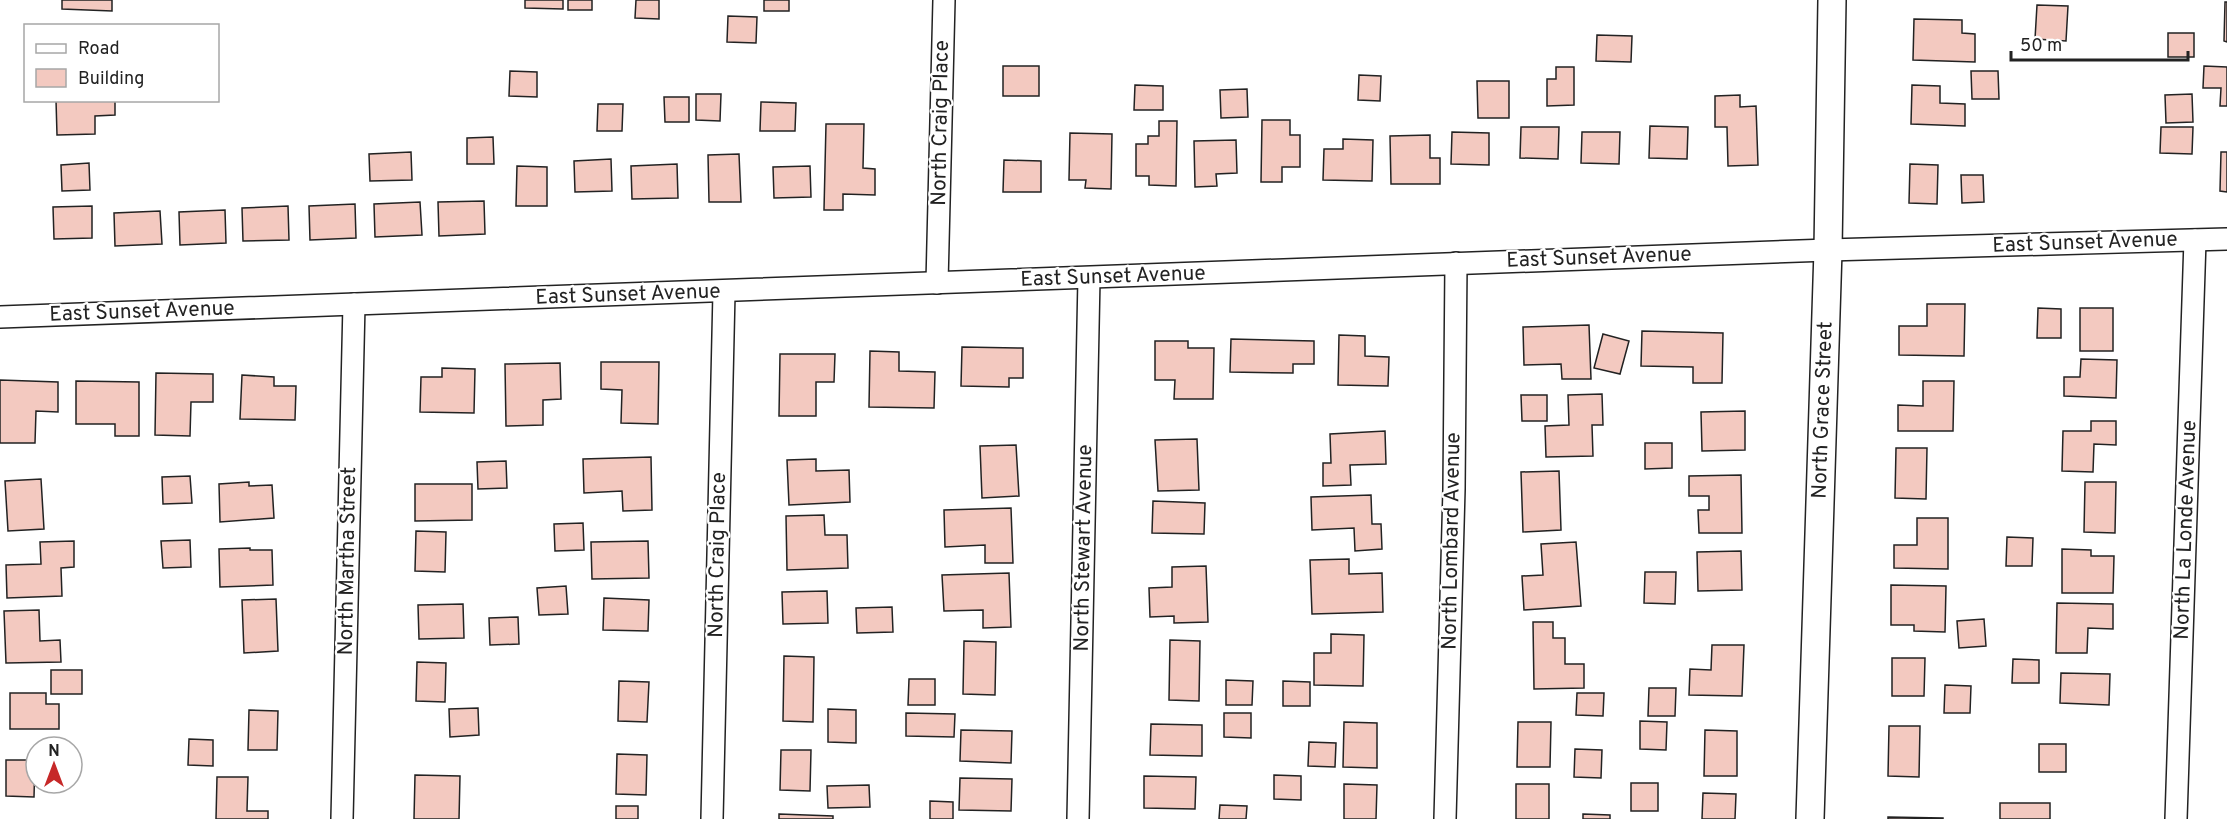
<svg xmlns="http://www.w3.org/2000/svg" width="2227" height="819" viewBox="0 0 2227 819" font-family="Overpass,sans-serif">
  <rect width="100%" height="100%" fill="#fff"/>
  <g fill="#f3c9c0" stroke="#222" stroke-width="1.5">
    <path d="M62,0H112V11L62,9Z"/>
    <path d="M525,0H563V9L525,8Z"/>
    <rect x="568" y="0" width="24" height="10"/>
    <path d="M636,0H659V19L635,18Z"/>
    <rect x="764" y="0" width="25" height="11"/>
    <path d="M2225,2H2227V42L2224,41Z"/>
    <path d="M2037,5L2068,6L2066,41L2035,39Z"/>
    <path d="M728,16L757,17L756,43L727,42Z"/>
    <path d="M1914,19L1962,20V33L1975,34V62L1913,60Z"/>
    <rect x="2168" y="33" width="26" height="24"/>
    <path d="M1597,35L1632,36L1631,62L1596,61Z"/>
    <rect x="1003" y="66" width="36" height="30"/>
    <path d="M2204,66L2227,67V106H2220L2221,88H2203Z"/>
    <path d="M1556,67H1574V105L1547,106V79H1556Z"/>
    <path d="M510,71L537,72V97L509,96Z"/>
    <path d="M1971,71H1998L1999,99H1972Z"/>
    <path d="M1359,75L1381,76L1380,101L1358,100Z"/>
    <path d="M1477,81H1509V118H1478Z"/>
    <path d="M1135,85L1163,86V110H1134Z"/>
    <path d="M1912,85L1940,86V103L1965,104V126L1911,124Z"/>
    <path d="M1247,89L1248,117L1221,118L1220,90Z"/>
    <path d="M696,94H721L720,121L696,120Z"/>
    <path d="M2192,94L2193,122L2166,123L2165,95Z"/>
    <path d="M1740,95V107L1756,106L1758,165L1728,166L1727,127H1715V96Z"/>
    <path d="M664,97H689V122H665Z"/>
    <path d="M56,100H115V115L95,116V134L57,135Z"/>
    <path d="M761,102L796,103L795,131H760Z"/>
    <path d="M598,104H623L622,131H597Z"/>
    <path d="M1262,120H1290V135H1300V167H1282V182H1261Z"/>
    <path d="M1159,121H1177L1176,186L1149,185V176H1136V144H1148V136H1159Z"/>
    <path d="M826,124H864L863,168L875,169V195L843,194V210H824Z"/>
    <path d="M1650,126L1688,127L1687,159L1649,158Z"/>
    <path d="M1521,127H1559L1558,159L1520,158Z"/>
    <path d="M2161,127H2193L2192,154L2160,153Z"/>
    <path d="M1452,132L1489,133V165L1451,164Z"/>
    <path d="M1582,132H1620L1619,164L1581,163Z"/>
    <path d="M1070,133L1112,134L1111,189L1085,188L1086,180H1069Z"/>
    <path d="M1430,135V158H1440V184H1391L1390,136Z"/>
    <path d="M493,137L494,164H467V138Z"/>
    <path d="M1343,139L1373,140L1372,181L1323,180L1324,149H1343Z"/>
    <path d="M1236,140L1237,173L1216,174L1217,186L1195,187L1194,141Z"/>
    <path d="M411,152L412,180L370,181L369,154Z"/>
    <path d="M2221,152H2227V192L2220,191Z"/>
    <path d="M739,154L741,202H709L708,155Z"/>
    <path d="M611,159L612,191L575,192L574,161Z"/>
    <path d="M1004,160L1041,161V192H1003Z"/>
    <path d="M89,163L90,190L62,191L61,165Z"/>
    <path d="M677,164L678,198L632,199L631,166Z"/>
    <path d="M1910,164L1938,165L1937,204L1909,203Z"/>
    <path d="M517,166L547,167V206H516Z"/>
    <path d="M810,166L811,197L774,198L773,167Z"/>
    <path d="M1961,175H1983L1984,202L1962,203Z"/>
    <path d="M484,201L485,234L439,236L438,202Z"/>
    <path d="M420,202L422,235L375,237L374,204Z"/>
    <path d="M355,204L356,238L310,240L309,206Z"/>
    <path d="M92,206V238L54,239L53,207Z"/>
    <path d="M288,206L289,240L243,241L242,208Z"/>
    <path d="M225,210L226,243L180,245L179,212Z"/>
    <path d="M160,211L162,244L115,246L114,213Z"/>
    <path d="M1927,304H1965L1964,356L1899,355V326H1927Z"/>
    <path d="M2038,308L2061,309V338H2037Z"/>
    <rect x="2080" y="308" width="33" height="43"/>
    <path d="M1589,325L1591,379H1562L1561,364L1524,365L1523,327Z"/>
    <path d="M1642,331L1723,333L1722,383H1693V367L1641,366Z"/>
    <path d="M1603,334L1629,341L1620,374L1594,368Z"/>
    <path d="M1339,335L1365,336V356L1389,357L1388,386L1338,385Z"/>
    <path d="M1231,339L1314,341V364H1293V373L1230,372Z"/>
    <path d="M1155,341H1188V348H1214L1213,399H1174L1175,380H1155Z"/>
    <path d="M962,347L1023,348V378H1009V387L961,386Z"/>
    <path d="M870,351L899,352V371L935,372L934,408L869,407Z"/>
    <path d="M780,354H835L834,382H816V416H779Z"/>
    <path d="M2081,359L2117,360L2116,398L2064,396V377H2080Z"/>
    <path d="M601,362H659L658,424L621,423L622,390L601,389Z"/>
    <path d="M560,363L561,399L543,400V425L506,426L505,364Z"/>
    <path d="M442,368L475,369L474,413L420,412L421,377H442Z"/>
    <path d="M156,373L213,374V402H191L190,436L155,435Z"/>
    <path d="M242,375L274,377V386H296L295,420L240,419Z"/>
    <path d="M0,380L58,382V412L36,411L35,443H0Z"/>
    <path d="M76,381L139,382V436H115V424H76Z"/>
    <path d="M1923,381H1954L1953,431H1898V405L1923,406Z"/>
    <path d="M1602,394L1603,425H1592L1593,456L1546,457L1545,426L1569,425L1568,395Z"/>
    <path d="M1521,395H1547V421H1522Z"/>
    <path d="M1745,411V450L1702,451L1701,412Z"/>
    <path d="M2091,421H2116V445L2094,444L2093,472L2062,471L2063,431H2091Z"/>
    <path d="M1385,431L1386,464L1350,465L1351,485L1323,486V463H1331L1330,434Z"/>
    <path d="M1197,439L1199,490L1158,491L1155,440Z"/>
    <path d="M1645,443H1672V468L1645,469Z"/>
    <path d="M1016,445L1019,496L982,498L980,446Z"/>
    <path d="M1896,448H1927L1926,499L1895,498Z"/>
    <path d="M651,457L652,510L623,511L622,491L584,493L583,459Z"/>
    <path d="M816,459V471L849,470L850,502L789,505L787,460Z"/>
    <path d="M506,461L507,488L478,489L477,462Z"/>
    <path d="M1559,471L1561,530L1523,532L1521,472Z"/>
    <path d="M1741,475L1742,533H1699L1698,510H1709V496H1689V476Z"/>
    <path d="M190,476L192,503L163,504L162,477Z"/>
    <path d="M41,479L44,529L8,531L5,481Z"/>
    <path d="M249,482V486L272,485L274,518L220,522L219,484Z"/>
    <path d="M2085,482H2116L2115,533L2084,532Z"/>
    <path d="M415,484H472V520L415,521Z"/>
    <path d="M1371,495L1372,524H1381L1382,549L1355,551L1354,528L1312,530L1311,497Z"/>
    <path d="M1153,501L1205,503L1204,534L1152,533Z"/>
    <path d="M1011,508L1013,563H985V545L945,547L944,510Z"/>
    <path d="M824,515L825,535H847L848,568L787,570L786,516Z"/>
    <path d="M1917,518H1948V569L1894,568V545H1917Z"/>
    <path d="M583,523L584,550L555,551L554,524Z"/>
    <path d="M416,531L446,532L445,572L415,571Z"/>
    <path d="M2007,537L2033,538L2032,566H2006Z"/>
    <path d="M190,540L191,567L163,568L161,541Z"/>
    <path d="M74,541V567L61,568L62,596L7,598L6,565L41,564L40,542Z"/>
    <path d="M648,541L649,578L592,579L591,542Z"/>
    <path d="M1576,542L1581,606L1524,610L1522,576L1543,575L1541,544Z"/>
    <path d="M250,548V550H272L273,585L220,587L219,549Z"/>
    <path d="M2062,549L2091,550V556H2114L2113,593H2062Z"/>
    <path d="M1741,551L1742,590L1698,591L1697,552Z"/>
    <path d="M1349,559V574L1382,573L1383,612L1312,614L1310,560Z"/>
    <path d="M1206,566L1208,622L1174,623V616L1150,617L1149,588L1172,587V567Z"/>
    <path d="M1645,572H1676L1675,604L1644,603Z"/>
    <path d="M1009,573L1011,627L983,628V610L944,611L942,575Z"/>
    <path d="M1891,585L1946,586L1945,632L1914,631V625H1891Z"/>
    <path d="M566,586L568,614L539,615L537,588Z"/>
    <path d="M827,591L828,623L783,624L782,592Z"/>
    <path d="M604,598L649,600L648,631L603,630Z"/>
    <path d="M276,599L278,651L244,653L242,600Z"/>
    <path d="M2057,603L2113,604V629L2088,628L2087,653H2056Z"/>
    <path d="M463,604L464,638L419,639L418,605Z"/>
    <path d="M892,607L893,632L857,633L856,608Z"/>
    <path d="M39,610L40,641L60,640L61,662L6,663L4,611Z"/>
    <path d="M518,617L519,644L490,645L489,618Z"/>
    <path d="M1984,619L1986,646L1959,648L1957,621Z"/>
    <path d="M1533,622H1553V638H1565V664H1584V688L1534,689Z"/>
    <path d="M1331,634L1364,635L1363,686L1314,685V653H1331Z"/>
    <path d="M1170,640L1200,641L1199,701L1169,700Z"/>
    <path d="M964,641L996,642L995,695L963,694Z"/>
    <path d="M1712,645H1744L1742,696L1689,695L1690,669L1711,670Z"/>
    <path d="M784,656L814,657L813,722L783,721Z"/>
    <path d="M1892,658H1925L1924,696H1892Z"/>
    <path d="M2013,659L2039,660V683H2012Z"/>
    <path d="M417,662L446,663L445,702L416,701Z"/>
    <rect x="51" y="670" width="31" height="24"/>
    <path d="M2061,673L2110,674L2109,705L2060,703Z"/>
    <path d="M909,679H935V705H908Z"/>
    <path d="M1226,680L1253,681L1252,705H1226Z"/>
    <path d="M619,681L649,682L647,722L618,721Z"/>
    <path d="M1283,681L1310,682V706H1283Z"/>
    <path d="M1945,685L1971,686L1970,713H1944Z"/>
    <path d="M1649,688H1676L1675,716H1648Z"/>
    <path d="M10,693H46V704H59V729H10Z"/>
    <path d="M1577,693H1604L1603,716L1576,715Z"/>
    <path d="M478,708L479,735L450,737L449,709Z"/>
    <path d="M828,709L856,710V743L828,742Z"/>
    <path d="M249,710L278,711L277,750H248Z"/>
    <path d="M906,713L955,714L954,737L906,736Z"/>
    <path d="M1224,713H1251V738L1224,737Z"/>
    <path d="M1640,721L1667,722L1666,750L1640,749Z"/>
    <path d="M1344,722L1377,723V768L1343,767Z"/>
    <path d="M1518,722H1551L1550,767H1517Z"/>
    <path d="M1151,724L1202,725V756L1150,755Z"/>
    <path d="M1889,726H1920L1919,777L1888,776Z"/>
    <path d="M961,730L1012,731L1011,763L960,761Z"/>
    <path d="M1705,730L1737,731V776H1704Z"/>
    <path d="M189,739L213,740V766L188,765Z"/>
    <path d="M1309,742L1336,743L1335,767L1308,766Z"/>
    <rect x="2039" y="744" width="27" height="28"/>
    <path d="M1575,749L1602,750L1601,778L1574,777Z"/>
    <path d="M781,750H811L810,791L780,790Z"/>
    <path d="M617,754L647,755L646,795L616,794Z"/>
    <path d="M6,760H35L34,797L6,796Z"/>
    <path d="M415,775L460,776L459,819H414Z"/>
    <path d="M1274,775L1301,776V800L1274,799Z"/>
    <path d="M1144,776L1196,777L1195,809L1144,808Z"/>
    <path d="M217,777H248L247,811H268V819H216Z"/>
    <path d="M960,778L1012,779L1011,811L959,810Z"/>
    <rect x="1631" y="783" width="27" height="28"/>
    <path d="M1344,784L1377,785L1376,819H1344Z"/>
    <rect x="1516" y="784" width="33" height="35"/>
    <path d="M869,785L870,807L828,808L827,786Z"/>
    <path d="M1703,793L1736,794L1735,819H1702Z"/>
    <path d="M930,801L953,802V819H930Z"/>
    <rect x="2000" y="803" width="50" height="16"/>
    <path d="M1220,805L1247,806L1246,819H1219Z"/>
    <rect x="616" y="806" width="22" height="13"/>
    <path d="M779,814L833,816V819H779Z"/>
    <path d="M1583,814L1610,815V819H1583Z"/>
    <path d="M1888,817L1943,818V819H1888Z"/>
  </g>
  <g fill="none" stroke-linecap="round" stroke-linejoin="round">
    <g stroke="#222" stroke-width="24">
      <g id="minor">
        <path d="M937,283L944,0"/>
        <path d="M0,317L1828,250L2227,239"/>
        <path d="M342,819L354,304"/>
        <path d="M712,819L724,292"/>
        <path d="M1078,819L1089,278"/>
        <path d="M1445,819L1454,489L1456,263"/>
        <path d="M2176,819L2195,240"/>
      </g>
    </g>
    <g stroke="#222" stroke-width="30">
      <path id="tertiary" d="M1810,819L1828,250L1832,0"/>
    </g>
    <use href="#minor" stroke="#fff" stroke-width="21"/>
    <use href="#tertiary" stroke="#fff" stroke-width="27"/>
  </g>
  <g text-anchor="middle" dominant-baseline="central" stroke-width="4.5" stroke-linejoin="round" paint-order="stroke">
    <g font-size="21" fill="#222" stroke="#fff">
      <text transform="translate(941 123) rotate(-89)">North Craig Place</text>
      <text transform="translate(2085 243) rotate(-2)">East Sunset Avenue</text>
      <text transform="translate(1599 258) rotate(-2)">East Sunset Avenue</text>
      <text transform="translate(1113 277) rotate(-2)">East Sunset Avenue</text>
      <text transform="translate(628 295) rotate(-2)">East Sunset Avenue</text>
      <text transform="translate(142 312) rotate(-2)">East Sunset Avenue</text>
      <text transform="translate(1823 410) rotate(-88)">North Grace Street</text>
      <text transform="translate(2186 530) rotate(-88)">North La Londe Avenue</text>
      <text transform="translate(1452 541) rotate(-89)">North Lombard Avenue</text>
      <text transform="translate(1084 548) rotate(-89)">North Stewart Avenue</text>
      <text transform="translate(718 555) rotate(-89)">North Craig Place</text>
      <text transform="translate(348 561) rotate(-89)">North Martha Street</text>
    </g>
  </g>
  <rect x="24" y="24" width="195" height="78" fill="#ffffff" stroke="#a7a7a7" stroke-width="1.5"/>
  <rect x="36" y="44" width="30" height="9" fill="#ffffff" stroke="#a7a7a7" stroke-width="1.5"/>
  <text x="78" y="54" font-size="18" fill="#222222">Road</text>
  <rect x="36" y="69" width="30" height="18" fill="#f3c9c0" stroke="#a7a7a7" stroke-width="1.5"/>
  <text x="78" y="84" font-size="18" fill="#222222">Building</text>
  <g transform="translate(54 765)"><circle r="28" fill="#ffffff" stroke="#a7a7a7" stroke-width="1.5"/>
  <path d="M0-4.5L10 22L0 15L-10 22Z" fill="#c62828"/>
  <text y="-9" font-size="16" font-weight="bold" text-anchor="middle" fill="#222222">N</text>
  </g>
  <path d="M2011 51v9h177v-9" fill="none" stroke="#222222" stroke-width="3"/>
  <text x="2020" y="51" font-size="18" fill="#222222" stroke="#ffffff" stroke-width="4.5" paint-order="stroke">50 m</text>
</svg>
